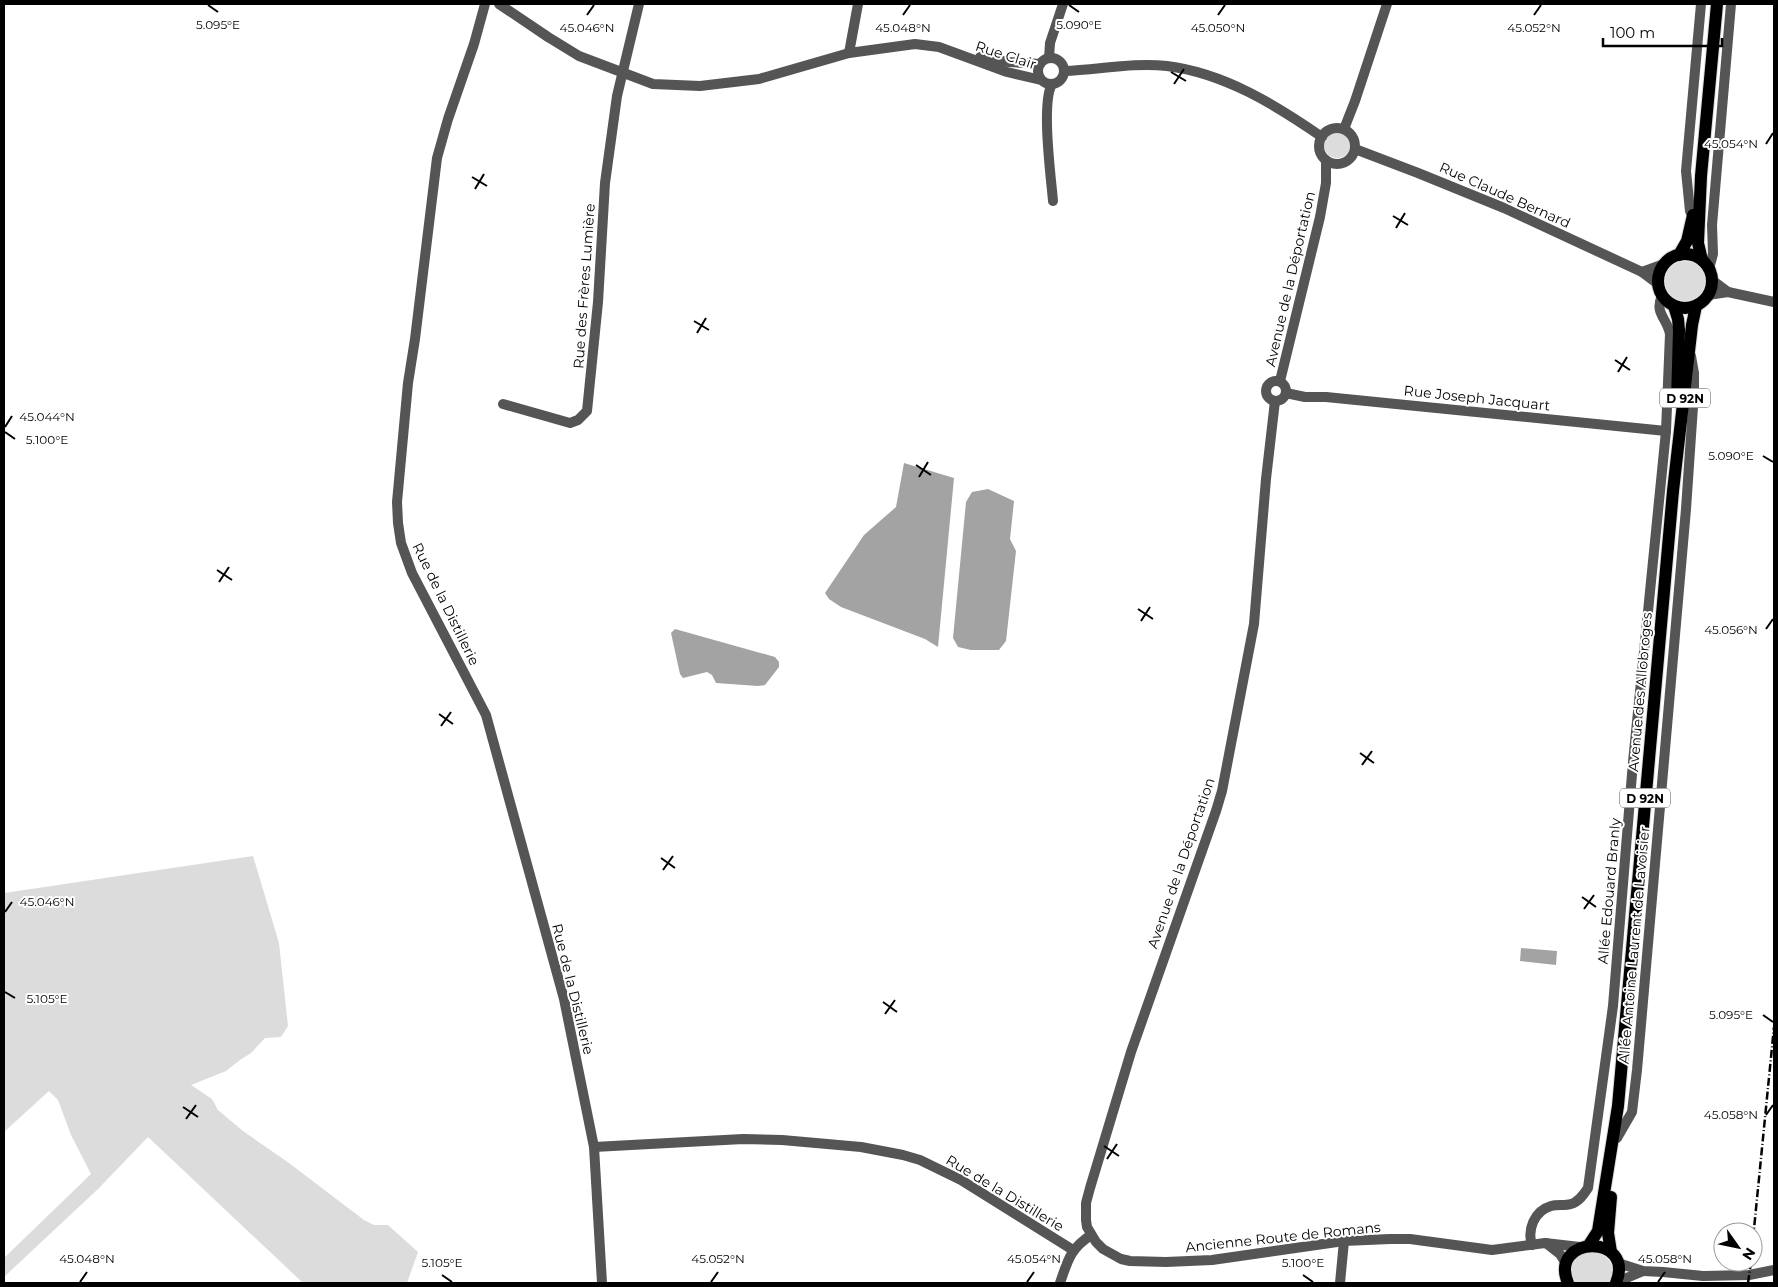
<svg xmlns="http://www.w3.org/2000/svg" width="1778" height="1287" viewBox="0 0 1778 1287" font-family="Montserrat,sans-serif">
  <rect width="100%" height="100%" fill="#fff"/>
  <g fill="#dcdcdc">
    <circle cx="1337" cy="145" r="13"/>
    <circle cx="1685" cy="281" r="20"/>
    <path d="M253,856L279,943L288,1026L281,1037L265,1038L251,1053L240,1060L226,1071L191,1085L212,1099L218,1110L243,1131L289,1163L364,1220L374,1225H388L418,1252L407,1283H303L148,1137L98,1189L4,1277V1258L91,1174L71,1135L58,1100L49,1091L4,1132V893Z"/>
    <path d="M1596,1250C1610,1259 1617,1266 1609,1283H1575C1563,1261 1578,1255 1596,1250Z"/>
  </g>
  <g fill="#a3a3a3">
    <path d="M904,463L954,478L938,647L925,639L841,607L829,599L825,593L864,535L896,507Z"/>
    <path d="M988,489L1014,501L1010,539L1016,551L1006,641L999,650H971L958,647L953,638L966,502L972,492Z"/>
    <path d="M675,629L775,657L779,662V667L765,685L758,686L716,683L712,675L707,672L683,678L680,674L671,633Z"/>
    <path d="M1521,948L1557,951L1556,965L1520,961Z"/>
  </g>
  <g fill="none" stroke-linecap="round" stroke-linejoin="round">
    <g stroke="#dbdbdb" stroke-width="14">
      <g id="major">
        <circle cx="1685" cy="281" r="27"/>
        <path d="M1679,255L1687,241L1693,215"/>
        <path d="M1702,260L1698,243L1701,176L1717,4"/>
        <path d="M1674,306L1678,319L1679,330L1677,401"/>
        <path d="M1589,1245L1598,1231L1618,1106L1673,491L1692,325L1696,306"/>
        <path d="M1611,1252L1608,1233L1611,1197"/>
        <path d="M1568,1283C1548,1235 1636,1233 1616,1283"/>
      </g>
    </g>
    <g stroke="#555" stroke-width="10">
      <path d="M485,4L474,44L448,119L437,158L415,339L408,383L397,502L398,523L401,543L412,573L486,715L564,999L594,1147L602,1283"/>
      <path d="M499,4L548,37L579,56L653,84L700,86L759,79L849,53L915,44L939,47L1007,72L1041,80"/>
      <path d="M849,53L858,4"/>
      <path d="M980,57L1009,62L1040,64"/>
      <circle cx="1051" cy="71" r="13"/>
      <path d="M1049,58L1050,43L1063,4"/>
      <path d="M1064,71C1098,70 1133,62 1167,66C1224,73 1276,105 1322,137"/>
      <path d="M1052,84C1041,103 1051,177 1053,201"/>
      <circle cx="1337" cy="146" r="18"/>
      <path d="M1344,129L1355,101L1387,4"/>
      <path d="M1355,149L1418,173L1504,208L1642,272L1658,284"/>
      <path d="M1692,215L1690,211L1686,171L1701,4"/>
      <path d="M1709,269L1713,254L1712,225L1731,4"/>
      <path d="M1642,272L1664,264"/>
      <path d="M1712,280L1728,292"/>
      <path d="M1708,295L1728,292L1774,302"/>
      <circle cx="1276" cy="391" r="10"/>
      <path d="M1280,381L1320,217L1326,183V160"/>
      <path d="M1286,393L1305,397H1326L1666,431"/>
      <path d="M1275,401L1266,479L1254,624L1222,791L1216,811L1131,1052L1090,1188L1086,1203V1220L1087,1227L1096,1242L1103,1249L1121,1259L1130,1261L1166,1262L1212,1260L1344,1241L1390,1239H1410L1492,1250L1545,1243L1580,1247"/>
      <path d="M503,404L570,423L578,420L587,411L598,302L605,183L617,96L639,4"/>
      <path d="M1617,1138L1632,1112L1637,1070L1686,509L1694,392V373L1691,356"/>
      <path d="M594,1147L743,1139L782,1140L861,1147L903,1155L920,1160L961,1180L1073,1250"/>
      <path d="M1546,1243L1560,1254L1566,1264"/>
      <path d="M1532,1245C1527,1230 1534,1211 1551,1206C1557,1204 1565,1206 1571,1204C1579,1202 1584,1194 1588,1188L1613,1006L1633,762L1666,431L1670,334C1667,318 1654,313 1662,296"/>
      <path d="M1618,1263L1643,1271L1663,1272L1703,1276L1749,1275L1774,1270"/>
      <path d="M1617,1282L1641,1272"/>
      <path d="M1060,1283C1068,1260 1070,1249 1091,1235"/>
      <path d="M1340,1283L1344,1241"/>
    </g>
    <use href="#major" stroke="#000" stroke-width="12"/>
    <g stroke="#000" stroke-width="2.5" stroke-dasharray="8 2.5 1 2.5" stroke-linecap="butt">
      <path d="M1753,1239L1774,1027"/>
      <path d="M1748,1283L1751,1262"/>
    </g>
  </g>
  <path fill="none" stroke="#000" stroke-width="2" d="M208,5L218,12M1069,5L1079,12M587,15L594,5M903,15L910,5M1218,15L1225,5M1534,15L1541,5M1171,72L1186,81M1174,84L1184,69M1766,144L1773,133M472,177L487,186M475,189L484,174M1393,216L1408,225M1396,228L1405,213M694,321L709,330M697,333L706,318M1615,360L1630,370M1618,372L1627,357M5,427L12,416M5,432L15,439M1763,456L1773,462M916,465L931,475M919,477L928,462M217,570L232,580M219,582L229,567M1138,609L1153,619M1141,621L1150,607M1766,629L1773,619M439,714L453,724M441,726L451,712M1360,753L1374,763M1362,765L1372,751M661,858L675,868M663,870L673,856M1582,897L1596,907M1584,909L1594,895M5,912L12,902M5,992L15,998M883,1002L897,1012M885,1014L895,1000M1763,1015L1773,1022M183,1107L198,1117M1766,1115L1773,1105M186,1119L196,1105M1104,1146L1119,1156M1107,1159L1117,1144M442,1275L452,1282M1303,1275L1313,1282M80,1282L87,1272M711,1282L718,1272M1027,1282L1034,1272M1658,1282L1665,1272"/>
  <g text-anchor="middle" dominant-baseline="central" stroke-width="4" stroke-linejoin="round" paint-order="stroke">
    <g fill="#fff" stroke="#4c4c4c" stroke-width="1">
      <rect x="1660" y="388.5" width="50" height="19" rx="4"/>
      <rect x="1620" y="788.5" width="50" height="19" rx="4"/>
    </g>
    <g font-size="12" font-weight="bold" fill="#000">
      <text x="1685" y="398">D 92N</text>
      <text x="1645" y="798">D 92N</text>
    </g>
    <g font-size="14" fill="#000" stroke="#fff">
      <text transform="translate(1006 55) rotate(18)">Rue Clair</text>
      <text transform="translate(1505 195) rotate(24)">Rue Claude Bernard</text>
      <text transform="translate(1290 279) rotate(-77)">Avenue de la Déportation</text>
      <text transform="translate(584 286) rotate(-86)">Rue des Frères Lumière</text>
      <text transform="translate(1477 398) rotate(6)">Rue Joseph Jacquart</text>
      <text transform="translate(446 604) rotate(64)">Rue de la Distillerie</text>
      <text transform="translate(1640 692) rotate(-85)">Avenue des Allobroges</text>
      <text transform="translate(1181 863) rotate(-71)">Avenue de la Déportation</text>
      <text transform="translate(1609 891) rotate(-85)">Allée Edouard Branly</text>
      <text transform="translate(1634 945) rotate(-85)">Allée Antoine Laurent de Lavoisier</text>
      <text transform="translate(573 989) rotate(76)">Rue de la Distillerie</text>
      <text transform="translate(1005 1193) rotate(31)">Rue de la Distillerie</text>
      <text transform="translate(1283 1237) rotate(-6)">Ancienne Route de Romans</text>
    </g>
  </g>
  <g font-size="12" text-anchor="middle" fill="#000" stroke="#fff" stroke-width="4" stroke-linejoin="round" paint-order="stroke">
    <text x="1079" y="29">5.090°E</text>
    <text x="218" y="29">5.095°E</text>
    <text x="587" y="32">45.046°N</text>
    <text x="903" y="32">45.048°N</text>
    <text x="1218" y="32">45.050°N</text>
    <text x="1534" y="32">45.052°N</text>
    <text x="1731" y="148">45.054°N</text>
    <text x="47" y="421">45.044°N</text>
    <text x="47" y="444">5.100°E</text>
    <text x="1731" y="460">5.090°E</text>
    <text x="1731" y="634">45.056°N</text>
    <text x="47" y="906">45.046°N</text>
    <text x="47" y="1003">5.105°E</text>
    <text x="1731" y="1019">5.095°E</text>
    <text x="1731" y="1119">45.058°N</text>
    <text x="87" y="1263">45.048°N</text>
    <text x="718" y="1263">45.052°N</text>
    <text x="1034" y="1263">45.054°N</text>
    <text x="1665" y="1263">45.058°N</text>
    <text x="442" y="1267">5.105°E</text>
    <text x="1303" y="1267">5.100°E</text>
  </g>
  <rect width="1778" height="1287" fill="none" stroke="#000000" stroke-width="10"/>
  <g transform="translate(1738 1247) rotate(123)"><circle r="24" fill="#ffffff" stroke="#999999"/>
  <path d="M0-4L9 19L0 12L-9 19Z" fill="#000000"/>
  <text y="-8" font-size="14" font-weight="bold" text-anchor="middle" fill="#000000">N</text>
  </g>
  <path d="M1603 38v8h119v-8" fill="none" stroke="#000000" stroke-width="2.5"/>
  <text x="1610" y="38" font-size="15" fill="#000000" stroke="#ffffff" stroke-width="4" paint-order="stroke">100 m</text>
</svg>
